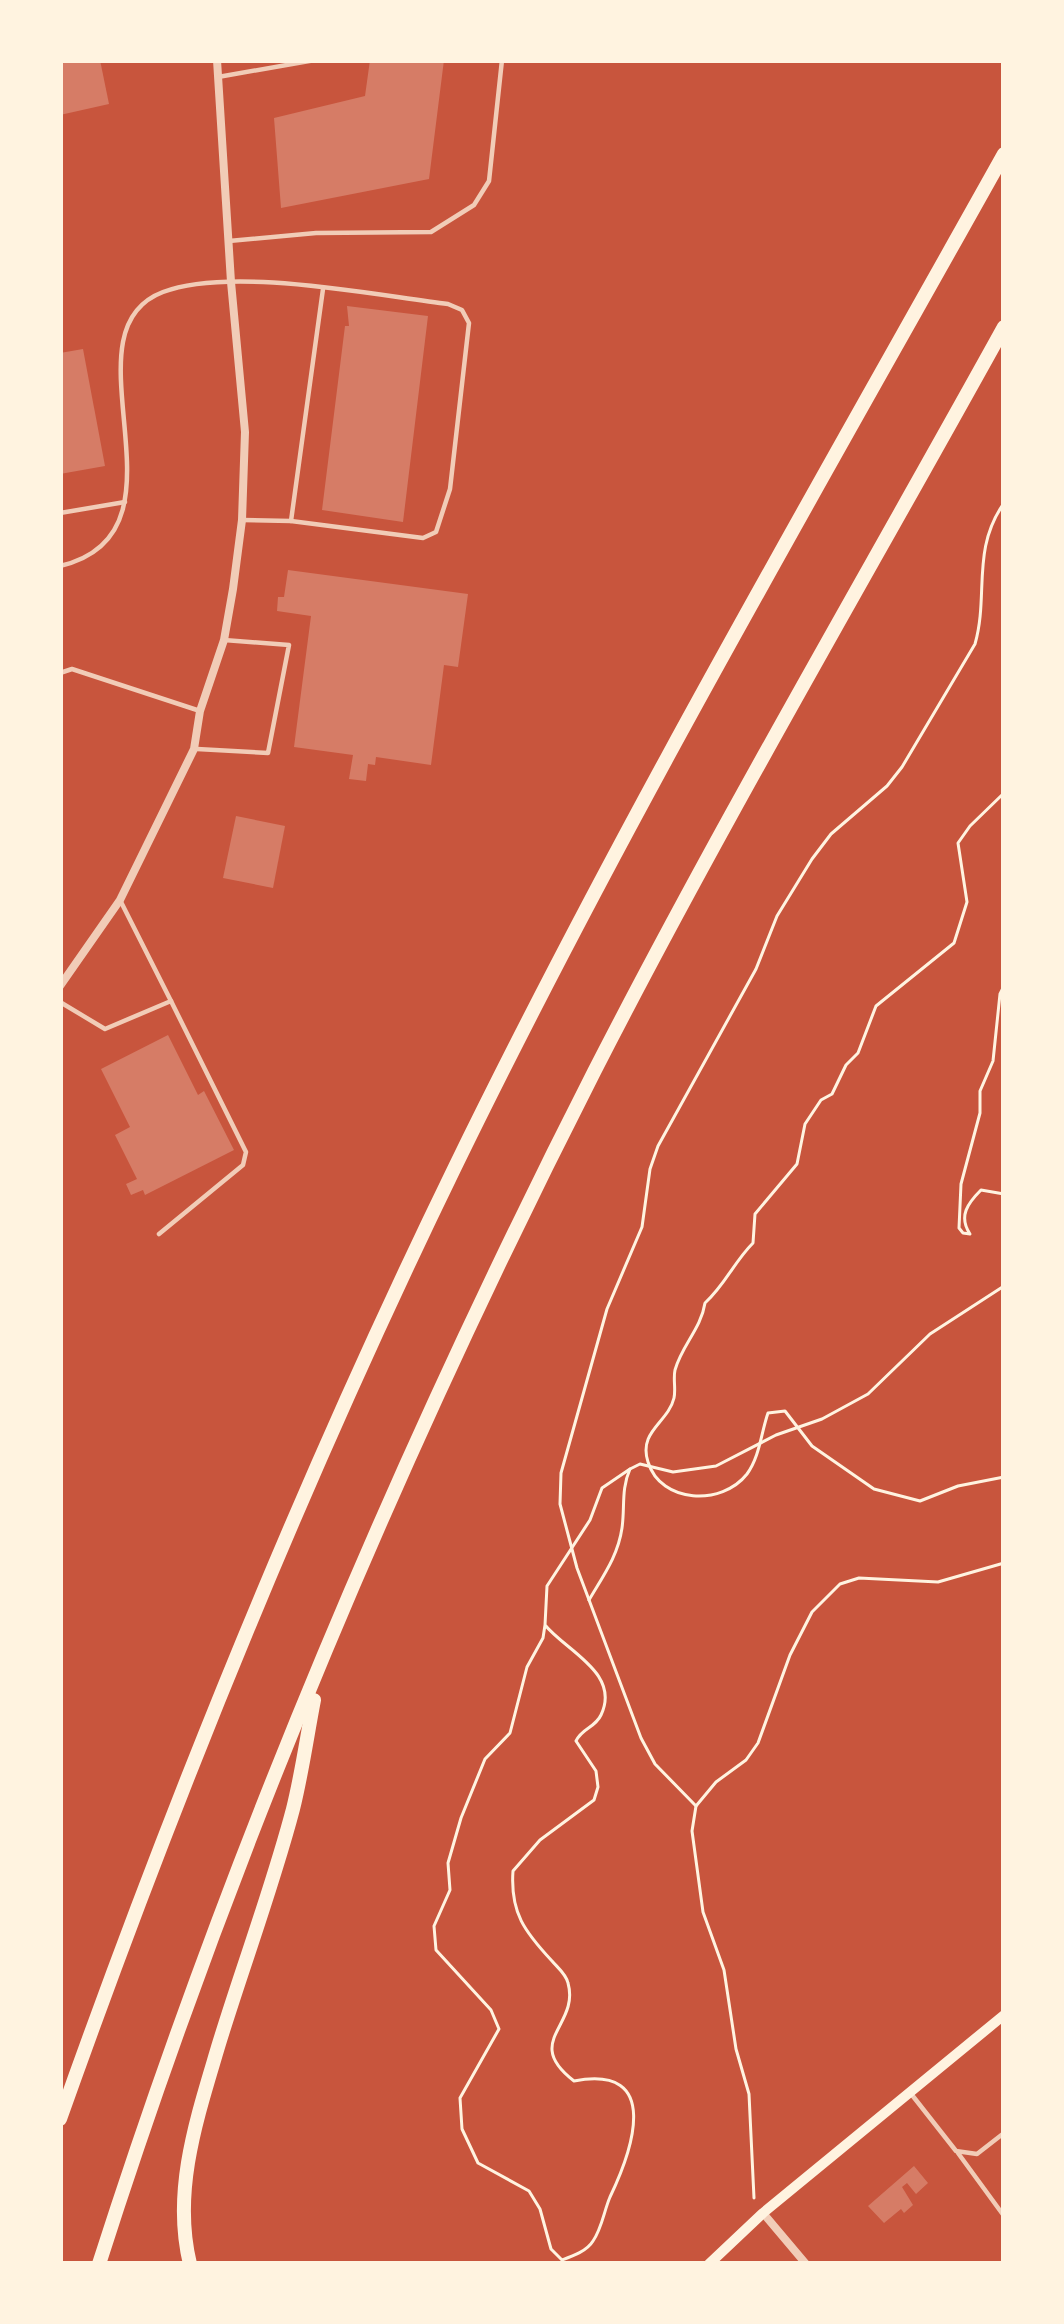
<svg xmlns="http://www.w3.org/2000/svg" width="1064" height="2324" viewBox="0 0 1064 2324" font-family="Literata,serif">
  <rect width="100%" height="100%" fill="#c8553d"/>
  <g fill="#d67c66">
    <path d="M60,60H100L109,104L60,115Z"/>
    <path d="M370,60H444L429,179L281,208L274,118L365,96Z"/>
    <path d="M347,306L428,316L403,522L322,510L345,326H349Z"/>
    <path d="M83,349L105,466L60,474V353Z"/>
    <path d="M288,570L468,594L458,667L444,665L431,765L376,757L375,765L368,764L366,781L349,779L353,755L294,747L311,616L277,611L278,597H284Z"/>
    <path d="M236,816L285,826L273,888L223,878Z"/>
    <path d="M168,1035L198,1095L204,1091L234,1150L145,1195L143,1190L131,1195L126,1184L137,1179L115,1135L130,1127L101,1069Z"/>
    <path d="M914,2166L928,2183L916,2194L907,2183L902,2187L913,2205L904,2213L901,2209L884,2223L868,2206Z"/>
  </g>
  <g fill="none" stroke-linecap="round" stroke-linejoin="round">
    <g stroke="#fff3e0" stroke-width="3">
      <path d="M1004,793L970,826L958,843L967,902L954,943L876,1006L858,1053L846,1065L832,1094L821,1100L805,1124L797,1164L755,1214L753,1243C734,1262 725,1285 705,1303C701,1329 682,1345 675,1370C673,1379 676,1389 674,1398C668,1423 638,1431 648,1462C661,1504 722,1506 747,1474C760,1456 761,1433 768,1413L785,1411L812,1446L874,1489L920,1501L958,1486L1004,1477"/>
      <path d="M1004,986L1000,994L993,1061L980,1091V1113L961,1184L959,1228L963,1233L970,1234C958,1216 968,1203 981,1190L1004,1194"/>
      <path d="M589,1600C603,1576 618,1556 622,1528C625,1507 621,1489 630,1469L640,1464L673,1472L716,1466L776,1435L822,1419L868,1394L930,1334L1004,1286"/>
      <path d="M545,1625L543,1638L527,1667L510,1733L485,1759L461,1818L448,1863L450,1890L434,1926L436,1950L491,2010L499,2029L460,2098L462,2129L478,2163L529,2191L540,2209L551,2249L562,2260C573,2256 587,2251 593,2241C602,2228 604,2211 610,2197C632,2151 663,2064 574,2081C522,2041 580,2026 568,1983C566,1974 558,1968 552,1961C525,1932 510,1913 513,1871L540,1840L594,1800L598,1787L596,1771L576,1741C582,1728 595,1728 601,1715C621,1673 566,1651 545,1625L547,1586L590,1520L602,1488L630,1469"/>
      <path d="M696,1806L655,1764L641,1738L577,1568L560,1504L561,1473L607,1309L642,1227L650,1169L658,1146L756,969L777,916L812,859L831,834L887,786L902,767L975,644C989,595 971,550 1004,503"/>
      <path d="M754,2198L749,2094L736,2049L724,1970L703,1912L692,1831L696,1806L716,1782L746,1760L758,1743L790,1655L812,1612L840,1584L859,1578L938,1582L1004,1563"/>
    </g>
    <g stroke="#f1ccb7" stroke-width="4.5">
      <path d="M218,77L315,60"/>
      <path d="M229,241L316,233L431,232L474,205L489,181L502,60"/>
      <path d="M60,513L125,502"/>
      <path d="M291,521L323,289"/>
      <path d="M60,566C202,533 57,332 163,292C232,266 373,295 448,304L462,310L469,323L450,489L436,532L423,538L291,521L242,520"/>
      <path d="M60,673L72,669L197,710"/>
      <path d="M197,749L268,753L289,645L224,640"/>
      <path d="M60,1002L105,1029L171,1001L120,900"/>
      <path d="M159,1234L243,1165L246,1152L171,1001"/>
      <path d="M912,2095L956,2151L977,2154L1004,2133"/>
      <path d="M958,2153L1004,2216"/>
    </g>
    <g stroke="#f1ccb7" stroke-width="8">
      <path d="M60,986L120,900L194,749L200,711L224,640L233,589L242,520L245,432L231,282L217,60"/>
      <path d="M763,2213L806,2264"/>
    </g>
    <path stroke="#fff3e0" stroke-width="10" d="M709,2264L763,2213L1004,2015"/>
    <g stroke="#fff3e0" stroke-width="14">
      <path d="M60,2119C175,1795 304,1477 455,1167C623,822 817,489 1004,154"/>
      <path d="M99,2264C230,1855 399,1455 594,1072C723,820 867,575 1004,327"/>
      <path d="M190,2264C172,2191 197,2118 218,2047C242,1968 272,1889 293,1809C302,1773 307,1736 314,1700"/>
    </g>
  </g>
  <rect width="1064" height="2324" fill="none" stroke="#fff3e0" stroke-width="126"/>
</svg>
